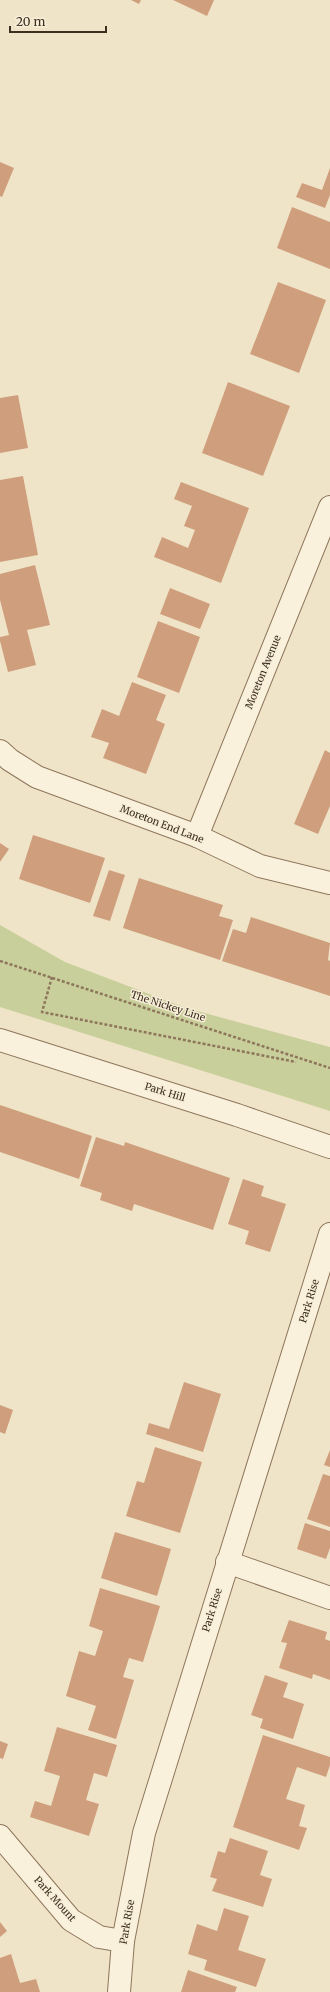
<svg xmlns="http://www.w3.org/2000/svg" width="330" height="1992" viewBox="0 0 330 1992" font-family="Merriweather,serif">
  <rect width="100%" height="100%" fill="#f0e4c8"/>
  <path fill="#c9cf9b" d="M0,925L65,962L186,1008L330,1047V1111L0,1007Z"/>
  <g fill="#cf9f7d">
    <path d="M131,0H141L139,4Z"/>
    <path d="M173,0H214L207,16Z"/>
    <path d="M0,162L14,168L2,197L0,196Z"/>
    <path d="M330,168V195L325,208L296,197L302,183L322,190Z"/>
    <path d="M292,207L330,222V269L277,248Z"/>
    <path d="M278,282L326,300L299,373L250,354Z"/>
    <path d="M228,382L290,406L263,476L202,453Z"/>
    <path d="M18,395L28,448L0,453V398Z"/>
    <path d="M23,476L38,555L0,562V480Z"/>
    <path d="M181,482L249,508L221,583L154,557L162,537L188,548L195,530L184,526L192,506L174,499Z"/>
    <path d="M35,565L50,625L27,630L36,665L8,672L0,641V637L9,635L0,600V574Z"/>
    <path d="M170,588L210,604L200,629L160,614Z"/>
    <path d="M158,621L200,637L179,693L137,677Z"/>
    <path d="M132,682L166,695L156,720L165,724L146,774L103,758L109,743L91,737L102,709L119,716Z"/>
    <path d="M325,750L330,753V806L318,834L294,824Z"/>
    <path d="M33,835L105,858L90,903L19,879Z"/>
    <path d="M0,843L9,849L0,862Z"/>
    <path d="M109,870L125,875L110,921L93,916Z"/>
    <path d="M139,878L223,905L219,916L233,920L220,960L123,928Z"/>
    <path d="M251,917L330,943L328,960L330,961V996L222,961L233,929L246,933Z"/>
    <path d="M0,1105L92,1136L79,1179L0,1152Z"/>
    <path d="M96,1137L124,1146L125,1142L230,1178L213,1230L134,1204L132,1211L100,1200L102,1193L80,1186Z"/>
    <path d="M243,1179L264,1186L261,1196L286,1204L270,1252L245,1244L249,1231L228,1224Z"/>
    <path d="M184,1382L221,1394L203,1452L146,1434L149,1423L169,1429Z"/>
    <path d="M0,1405L13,1410L5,1434L0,1432Z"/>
    <path d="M155,1447L202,1462L180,1533L126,1516L137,1481L144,1483Z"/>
    <path d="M330,1450V1467L324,1465Z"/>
    <path d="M323,1474L330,1476V1527L307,1519Z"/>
    <path d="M305,1523L330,1531V1548L326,1559L297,1549Z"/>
    <path d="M115,1532L171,1549L157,1596L101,1578Z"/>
    <path d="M100,1588L160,1606L143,1662L129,1658L123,1677L134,1680L116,1739L88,1730L96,1706L66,1696L79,1651L95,1656L103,1631L89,1626Z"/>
    <path d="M289,1620L327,1632L325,1639L330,1641V1680L313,1674L312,1679L279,1668L287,1643L281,1642Z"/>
    <path d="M265,1675L288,1683L283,1697L304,1704L293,1739L260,1728L263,1719L251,1715Z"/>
    <path d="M57,1727L117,1745L107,1777L94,1773L86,1800L99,1804L89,1836L30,1817L35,1801L51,1806L60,1776L44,1771Z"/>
    <path d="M263,1735L330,1757V1765L326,1777L297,1767L286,1799L305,1805L299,1826L307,1828L299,1850L233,1827Z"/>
    <path d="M0,1741L8,1744L3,1759L0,1758Z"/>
    <path d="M230,1838L268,1851L260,1875L272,1879L263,1907L212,1891L217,1879L210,1877L218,1851L225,1853Z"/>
    <path d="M224,1908L249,1916L238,1950L266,1959L256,1987L204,1970L207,1960L188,1954L197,1924L217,1931Z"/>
    <path d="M0,1922L7,1931L0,1937Z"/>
    <path d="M11,1954L20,1983L36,1979L40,1992H0V1958Z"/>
    <path d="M188,1970L237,1987L235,1992H181Z"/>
  </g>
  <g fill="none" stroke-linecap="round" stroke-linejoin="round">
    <g stroke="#8d765c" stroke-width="24">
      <g id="minor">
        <path d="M0,751L10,760L37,777L197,836L260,866L330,883"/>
        <path d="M197,836L330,507"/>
        <path d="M0,1040L237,1115L330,1147"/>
        <path d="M227,1562L330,1598"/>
        <path d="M0,1836L71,1920L99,1937L123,1941"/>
        <path d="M119,1992L123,1941L144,1833L330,1234"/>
      </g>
    </g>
    <g stroke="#8d765c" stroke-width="2.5" stroke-dasharray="3 2" stroke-linecap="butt">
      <path d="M0,961L330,1068"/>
      <path d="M52,977L42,1012L296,1062"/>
    </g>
    <use href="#minor" stroke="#faf1dc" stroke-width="22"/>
  </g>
  <g text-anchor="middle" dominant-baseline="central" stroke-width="3" stroke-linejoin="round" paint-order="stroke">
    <g font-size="10" fill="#3d2e20" stroke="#f7eed8">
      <text transform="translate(263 672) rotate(-68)">Moreton Avenue</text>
      <text transform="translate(162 824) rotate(21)">Moreton End Lane</text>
      <text transform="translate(168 1006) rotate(18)">The Nickey Line</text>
      <text transform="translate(165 1092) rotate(17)">Park Hill</text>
      <text transform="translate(309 1301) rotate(-73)">Park Rise</text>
      <text transform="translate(212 1610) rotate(-73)">Park Rise</text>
      <text transform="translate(55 1899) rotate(48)">Park Mount</text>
      <text transform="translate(127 1922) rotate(-80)">Park Rise</text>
    </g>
  </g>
  <path d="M10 26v6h96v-6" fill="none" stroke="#3d2e20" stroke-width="2"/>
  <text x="16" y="26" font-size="12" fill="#3d2e20" stroke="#f7eed8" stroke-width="3" paint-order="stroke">20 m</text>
</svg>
